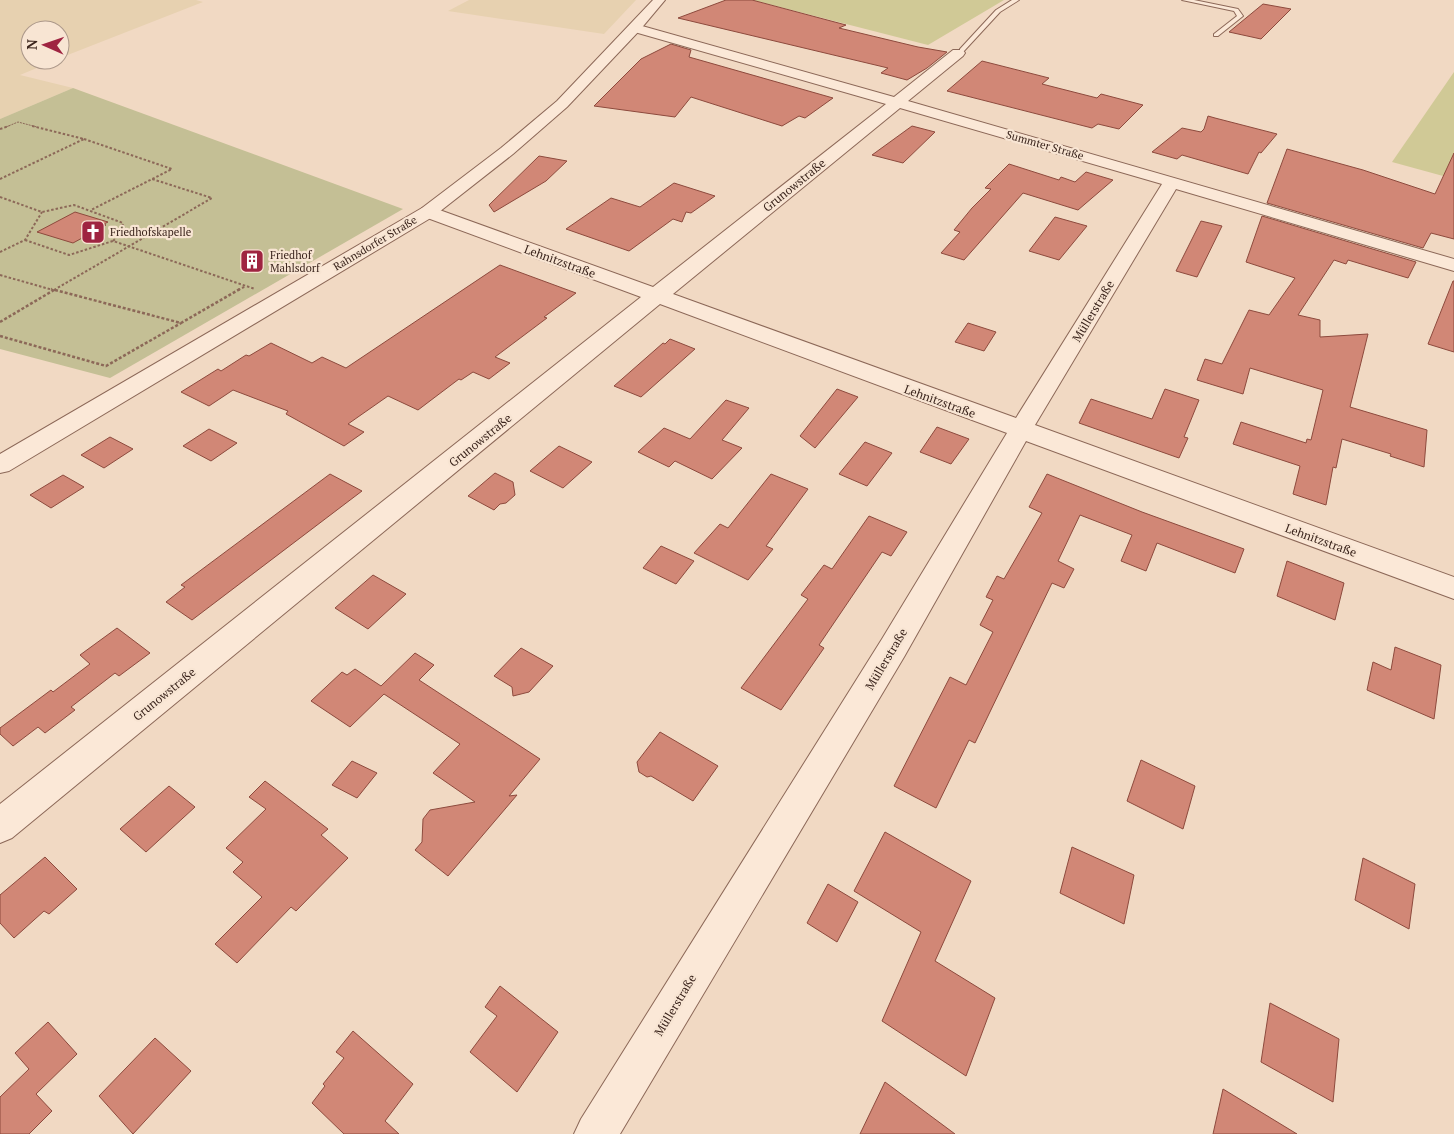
<svg xmlns="http://www.w3.org/2000/svg" width="1454" height="1134" viewBox="0 0 1454 1134" font-family="'PT Serif',serif">
  <rect width="100%" height="100%" fill="#f1d9c3"/>
  <g fill="#e7d1b0">
    <path d="M0,0H196L203,2L60,58V30H30V60H56L20,75L73,88L0,119Z"/>
    <path d="M469,0H636L604,34L448,11Z"/>
  </g>
  <g fill="#d0c996">
    <path d="M752,0H1004L928,45Z"/>
    <path d="M1454,72V179L1392,162Z"/>
  </g>
  <path fill="#c4bf95" d="M73,88L403,209L110,378L0,349V119Z"/>
  <g fill="#d18776" stroke="#8d4a3d">
    <path d="M726,0H752L846,25L839,28L918,47L947,52L927,68L907,80L881,73L888,68L678,18Z"/>
    <path d="M1263,4L1291,9L1261,39L1229,32Z"/>
    <path d="M671,44L691,50L689,57L833,98L805,118L799,116L782,126L691,97L675,117L594,106L641,59Z"/>
    <path d="M982,61L1049,78L1042,84L1097,98L1101,94L1143,105L1119,129L1098,124L1092,128L947,91Z"/>
    <path d="M1208,116L1215,118L1277,134L1261,153L1259,152L1248,174L1182,155L1177,159L1152,152L1182,128L1201,132L1204,129Z"/>
    <path d="M912,126L935,132L903,163L872,155Z"/>
    <path d="M1287,149L1363,170L1435,194L1454,153V239L1431,233L1423,248L1267,203Z"/>
    <path d="M539,156L567,161L546,181L494,212L489,205Z"/>
    <path d="M1009,164L1059,180L1061,177L1075,182L1086,172L1113,180L1078,210L1023,193L964,260L941,253L960,232L954,230L972,208L991,189L985,188Z"/>
    <path d="M674,183L715,196L691,213L686,212L682,222L673,219L629,251L566,229L611,198L640,207Z"/>
    <path d="M75,212L108,222L104,224L106,225L73,243L37,232Z"/>
    <path d="M1262,216L1416,262L1408,278L1348,260L1346,264L1334,260L1298,315L1320,320V337L1368,334L1350,407L1427,430L1424,467L1390,456L1391,454L1342,439L1336,468L1333,467L1326,505L1293,494L1300,466L1233,444L1241,422L1306,443L1307,439L1311,440L1323,390L1250,368L1243,394L1197,380L1205,359L1222,364L1249,310L1269,315L1295,278L1246,262Z"/>
    <path d="M1055,217L1087,226L1059,260L1029,251Z"/>
    <path d="M1201,221L1222,226L1197,277L1176,271Z"/>
    <path d="M500,265L576,293L544,317L547,318L495,357L510,363L489,379L473,372L461,380L459,379L418,410L388,396L348,424L364,432L344,446L286,414L288,411L233,390L209,406L181,392L218,369L221,371L246,355L249,356L271,343L312,363L322,357L346,368Z"/>
    <path d="M1453,281H1454V352L1428,344Z"/>
    <path d="M968,323L996,332L984,351L955,342Z"/>
    <path d="M670,339L695,349L641,397L614,386L663,343L665,344Z"/>
    <path d="M837,389L858,397L815,448L800,436Z"/>
    <path d="M1165,389L1199,400L1184,437L1188,438L1179,458L1079,423L1091,399L1152,419Z"/>
    <path d="M726,400L749,408L722,440L742,448L712,479L675,461L669,467L638,452L664,428L690,439Z"/>
    <path d="M937,427L969,439L951,464L920,452Z"/>
    <path d="M209,429L237,443L211,461L183,446Z"/>
    <path d="M110,437L133,449L104,468L81,455Z"/>
    <path d="M865,442L892,453L867,486L839,474Z"/>
    <path d="M559,446L592,462L563,488L530,471Z"/>
    <path d="M495,473L513,482L515,495L506,503L500,504L494,510L468,496Z"/>
    <path d="M330,474L362,491L192,620L166,602L185,587L181,585Z"/>
    <path d="M771,474L808,489L766,546L773,549L748,580L694,553L720,524L728,528Z"/>
    <path d="M1047,474L1142,512L1244,549L1235,573L1157,543L1146,571L1121,561L1132,535L1080,515L1058,561L1074,569L1064,588L1052,583L975,743L969,740L936,808L894,786L950,677L966,685L993,632L980,625L993,600L986,597L997,576L1004,579L1042,513L1029,507Z"/>
    <path d="M63,475L84,487L51,508L30,495Z"/>
    <path d="M869,516L907,532L891,556L882,552L819,645L824,648L781,710L741,688L808,599L801,595L824,565L832,569Z"/>
    <path d="M661,546L694,561L676,584L643,568Z"/>
    <path d="M1287,561L1344,583L1335,620L1277,596Z"/>
    <path d="M373,575L406,594L368,629L335,608Z"/>
    <path d="M117,628L150,653L119,676L115,673L71,707L75,710L45,733L38,727L13,746L0,734V728L51,690L53,692L90,664L80,655Z"/>
    <path d="M1395,647L1441,665L1434,719L1367,690L1373,662L1391,670Z"/>
    <path d="M521,648L553,666L529,692L513,696L512,687L494,676Z"/>
    <path d="M415,653L434,665L419,680L540,759L509,796L517,795L448,876L415,850L422,842L423,819L430,810L475,802L433,773L460,744L384,694L350,727L311,701L342,672L347,675L355,669L381,686Z"/>
    <path d="M660,732L718,766L693,801L651,776L647,777L639,772L637,762Z"/>
    <path d="M1141,760L1195,786L1183,829L1127,801Z"/>
    <path d="M352,761L377,773L357,798L332,785Z"/>
    <path d="M265,781L328,829L321,835L348,858L296,911L291,907L237,963L215,944L262,897L233,872L243,862L226,848L266,809L249,797Z"/>
    <path d="M169,786L195,807L146,852L120,829Z"/>
    <path d="M885,832L971,881L935,961L995,998L966,1076L882,1021L921,932L854,891Z"/>
    <path d="M1072,847L1134,875L1124,924L1060,893Z"/>
    <path d="M45,857L77,889L49,914L44,911L14,938L0,923V895Z"/>
    <path d="M1363,858L1415,884L1409,929L1355,900Z"/>
    <path d="M828,884L858,902L837,942L807,923Z"/>
    <path d="M500,986L558,1032L517,1092L470,1052L497,1016L485,1007Z"/>
    <path d="M1270,1003L1339,1039L1333,1102L1261,1062Z"/>
    <path d="M48,1022L77,1054L36,1094L52,1111L29,1134H0V1097L29,1069L15,1053Z"/>
    <path d="M353,1031L413,1084L385,1121L399,1134H344L312,1103L325,1086L323,1084L344,1058L336,1052Z"/>
    <path d="M155,1038L191,1071L133,1134L99,1096Z"/>
    <path d="M885,1082L955,1134H860Z"/>
    <path d="M1223,1089L1297,1134H1213Z"/>
  </g>
  <g fill="none" stroke-linecap="round" stroke-linejoin="round">
    <g stroke="#8c6858" stroke-width="2">
      <g id="service">
        <path d="M1012,0H1019L1000,12L964,51H960V49L996,10Z"/>
        <path d="M1182,0H1194L1238,9L1243,16L1218,36H1214V34L1237,16L1234,11Z"/>
      </g>
    </g>
    <g stroke="#8c6858" stroke-width="2">
      <path id="minor" d="M635,24L894,97L953,50H963L965,53L963,56L908,101L1454,259V271L1176,189L1035,425L1454,577V599L1026,441L904,657L620,1134H574L581,1119L882,639L1007,433L660,304L12,838L0,843V804L641,297L422,216L419,212L422,208L428,207L434,208L653,287L886,104L631,31L629,28L631,25ZM900,108L1162,184L1016,418L673,294Z"/>
    </g>
    <g stroke="#8c6858" stroke-width="2">
      <path id="tertiary" d="M653,0H665L639,31L567,107L513,154L434,216L9,471L0,473V454L422,208L501,148L557,101Z"/>
    </g>
    <path stroke="#8c6858" stroke-width="1" stroke-dasharray="2 1" stroke-linecap="butt" d="M6,127L18,122L37,127"/>
    <g stroke="#8c6858" stroke-width="2" stroke-dasharray="2.5 2" stroke-linecap="butt">
      <path d="M0,129L9,126"/>
      <path d="M84,139L172,169L91,210"/>
      <path d="M0,179L84,139L32,126"/>
      <path d="M0,197L42,212L74,205L123,223L121,233L113,241L255,289"/>
      <path d="M25,240L69,255L113,241"/>
      <path d="M0,252L25,240L42,212"/>
      <path d="M0,275L53,290"/>
      <path d="M54,290L212,198L152,179"/>
      <path d="M238,290L246,286"/>
    </g>
    <g stroke="#8c6858" stroke-width="2.5" stroke-dasharray="3 2" stroke-linecap="butt">
      <path d="M55,290L181,323L240,289"/>
      <path d="M0,322L54,290L51,289"/>
      <path d="M0,336L106,366L181,323"/>
    </g>
    <use href="#service" fill="#fbe8d7" fill-rule="evenodd"/>
    <use href="#minor" fill="#fbe8d7" fill-rule="evenodd"/>
    <use href="#tertiary" fill="#fbe8d7" fill-rule="evenodd"/>
  </g>
  <defs>
    <g id="church-square" transform="scale(1.25)"><rect x="-9" y="-9" width="18" height="18" rx="4" fill="#9f2441" stroke="#f8e5d3"/><path d="M-1.2-6h2.4v3.5h3.3v2.4h-3.3V6h-2.4V-.1h-3.3v-2.4h3.3Z" fill="#fff"/></g>
    <g id="building-square" transform="scale(1.25)"><rect x="-9" y="-9" width="18" height="18" rx="4" fill="#9f2441" stroke="#f8e5d3"/><path d="M-4-6H4V6H1V3H-1V6H-4ZM-2.5-4.3h1.7v1.8h-1.7ZM.8-4.3h1.7v1.8H.8ZM-2.5-1h1.7V.8h-1.7ZM.8-1h1.7V.8H.8Z" fill="#fff"/></g>
  </defs>
  <g fill-rule="evenodd">
    <use href="#church-square" x="93" y="232"/>
    <use href="#building-square" x="252" y="261"/>
  </g>
  <g text-anchor="middle" dominant-baseline="central" stroke-width="4.5" stroke-linejoin="round" paint-order="stroke">
    <g font-size="11" fill="#3b251d" stroke="#f8e5d3">
      <text transform="translate(1045 145) rotate(16)">Summter Straße</text>
      <text transform="translate(375 243) rotate(-31)">Rahnsdorfer Straße</text>
    </g>
    <g font-size="11" fill="#3b251d" stroke="#f8e5d3" text-anchor="start">
      <text x="110" y="232">Friedhofskapelle</text>
      <text x="270" y="255">Friedhof<tspan x="270" dy="13">Mahlsdorf</tspan></text>
    </g>
    <g font-size="12" fill="#3b251d" stroke="#f8e5d3">
      <text transform="translate(794 185) rotate(-39)">Grunowstraße</text>
      <text transform="translate(560 261) rotate(20)">Lehnitzstraße</text>
      <text transform="translate(1093 311) rotate(-59)">Müllerstraße</text>
      <text transform="translate(940 401) rotate(20)">Lehnitzstraße</text>
      <text transform="translate(480 440) rotate(-39)">Grunowstraße</text>
      <text transform="translate(1321 540) rotate(20)">Lehnitzstraße</text>
      <text transform="translate(886 659) rotate(-59)">Müllerstraße</text>
      <text transform="translate(164 694) rotate(-39)">Grunowstraße</text>
      <text transform="translate(675 1005) rotate(-59)">Müllerstraße</text>
    </g>
  </g>
  <g transform="translate(45 45) rotate(272)"><circle r="24" fill="#f8e5d3" stroke="#ac988a"/>
  <path d="M0-4L9 19L0 12L-9 19Z" fill="#9f2441"/>
  <text y="-8" font-size="14" font-weight="bold" text-anchor="middle" fill="#3b251d">N</text>
  </g>
</svg>
